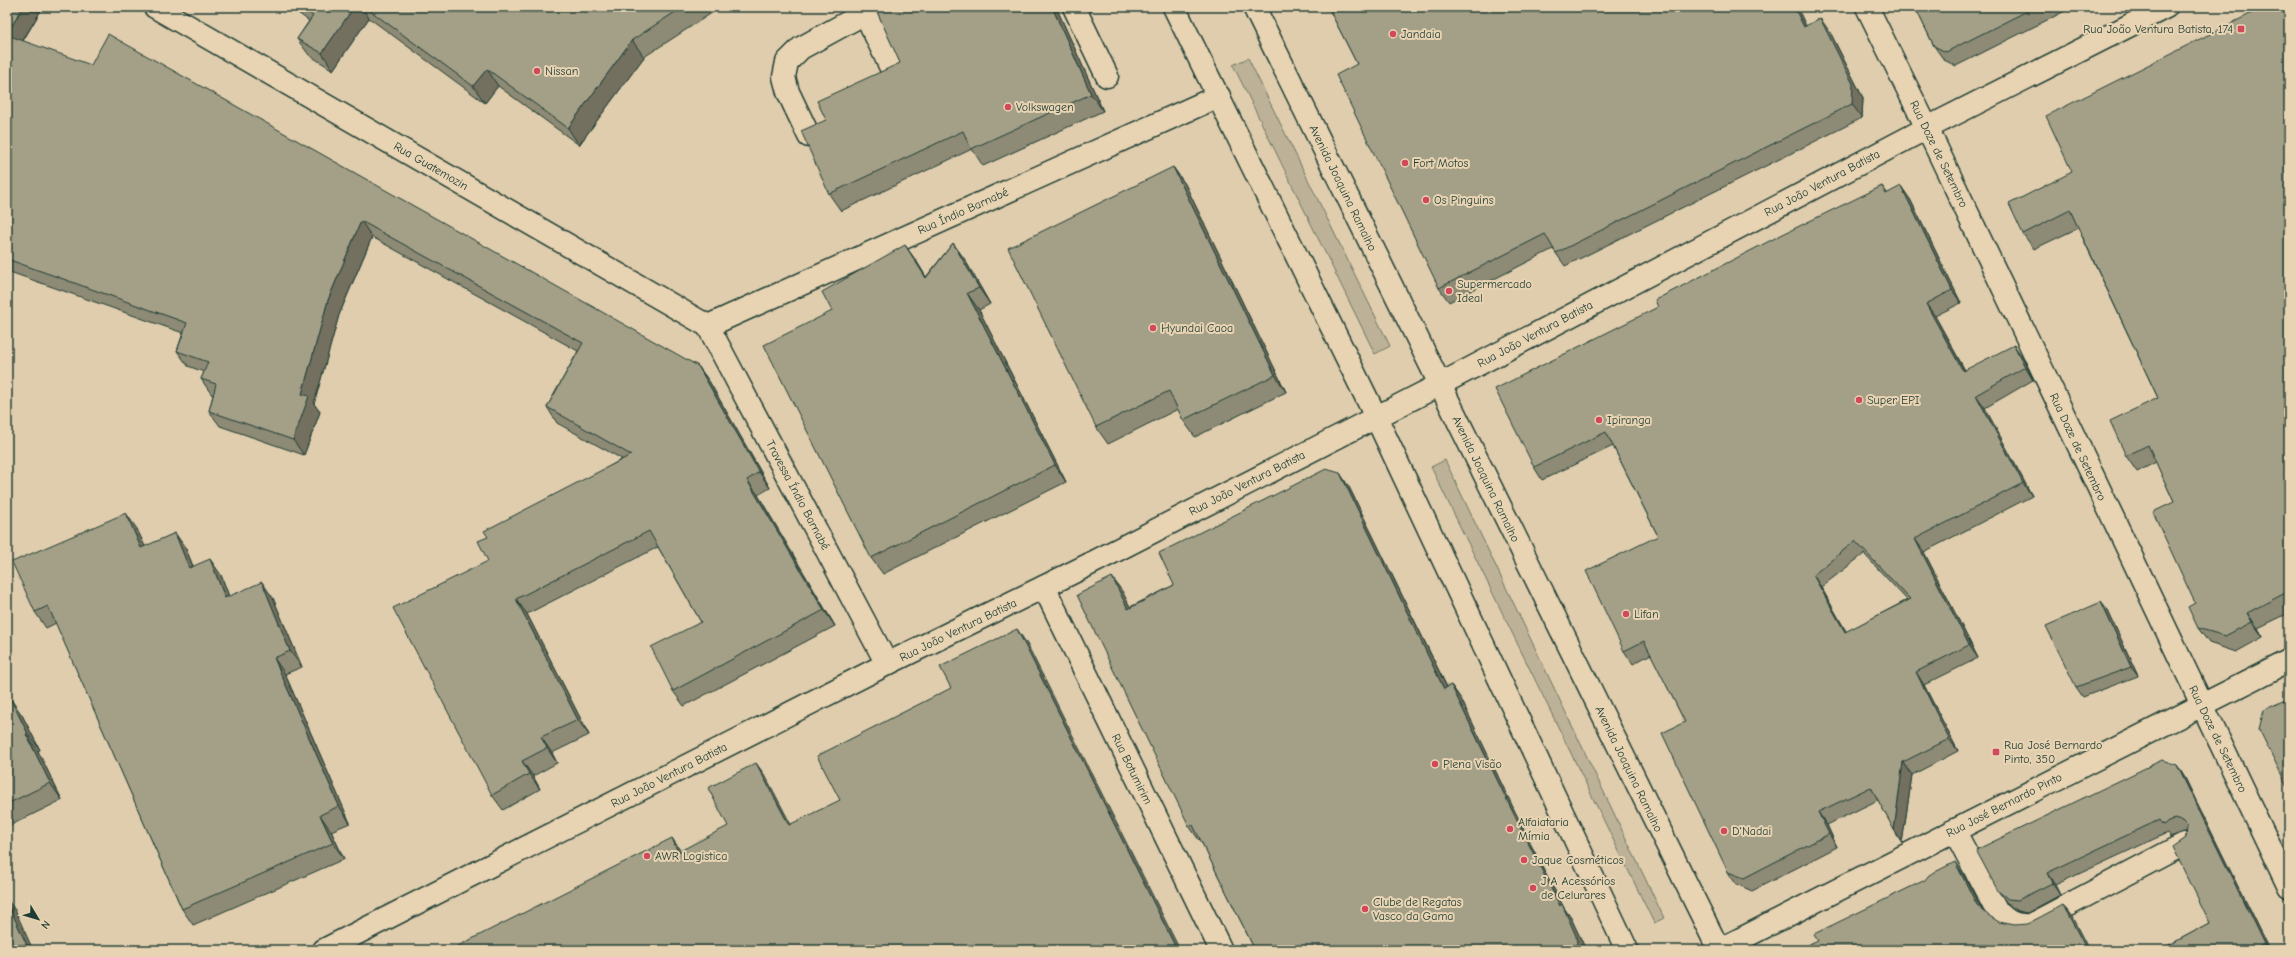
<svg xmlns="http://www.w3.org/2000/svg" width="2296" height="957" viewBox="0 0 2296 957" font-family="'Comic Neue',sans-serif">
  <rect width="100%" height="100%" fill="#e0cdad"/>
  <filter id="ink" filterUnits="userSpaceOnUse"><feTurbulence type="fractalNoise" baseFrequency=".025" numOctaves="2"/><feDisplacementMap in="SourceGraphic" scale="8" xChannelSelector="R" yChannelSelector="G"/><feConvolveMatrix kernelMatrix="1 2 1 2 8 2 1 2 1" color-interpolation-filters="sRGB"/></filter>
  <g filter="url(#ink)">
    <g fill="#bdb297" stroke="#6e7866">
      <path d="M1248,58L1390,346L1375,354L1233,65Z"/>
      <path d="M1445,460L1664,918L1654,923L1431,467Z"/>
    </g>
    <g fill="none" stroke-linecap="round" stroke-linejoin="round">
      <g stroke="#1f3d34" stroke-width="25">
        <g id="minor">
          <path d="M155,7L708,326"/>
          <path d="M865,7V13L891,68"/>
          <path d="M1074,7L1107,76"/>
          <path d="M1867,7L1927,128L2289,887"/>
          <path d="M809,136L788,92L784,77L787,62L801,48L865,13"/>
          <path d="M708,326L1219,96"/>
          <path d="M708,326L887,664"/>
          <path d="M1044,587L1221,950"/>
          <path d="M1954,830L1997,911C2008,922 2015,926 2030,925L2184,844"/>
          <path d="M324,950L887,664L1084,567L1439,385L1927,128L2166,7"/>
          <path d="M1719,950L2289,661"/>
        </g>
      </g>
      <g stroke="#1f3d34" stroke-width="25">
        <g id="major">
          <path d="M1174,7L1376,417L1627,950"/>
          <path d="M1254,7L1719,950"/>
        </g>
      </g>
      <use href="#minor" stroke="#e8d3b2" stroke-width="22"/>
      <use href="#major" stroke="#e8d3b2" stroke-width="22"/>
    </g>
    <g fill="#8d8a75" stroke="#1f3d34" fill-rule="evenodd">
      <path d="M7,7H43L23,41L698,366L709,381L770,488L758,495L835,626L684,706L673,691L701,622L658,547L527,614L589,735L552,753L557,763L533,776L540,789L503,810L492,795L488,537L622,459L557,423L547,407L578,351L372,237L339,315L314,404L320,412L304,455L220,426L209,411L213,395H212L201,379L204,372L188,366L177,351L183,333L7,271Z"/>
      <path d="M290,7H721L644,57L579,145L498,86L485,103L369,18L333,70L309,55L297,39L309,21Z"/>
      <path d="M1056,7L1103,111L983,166L972,149L841,211L829,194L826,120L900,63Z"/>
      <path d="M1328,7H1797L1806,26L1830,32L1863,98L1862,118L1565,266L1553,249L1449,302L1439,288L1357,64Z"/>
      <path d="M1915,7H2073L1956,66L1944,60L1934,46Z"/>
      <path d="M2289,7V613L2258,628L2263,637L2236,652L2209,643L2198,628L2195,603L2174,502L2156,462L2137,472L2126,456L2158,398L2078,228L2034,249L2023,234L2072,172Z"/>
      <path d="M1173,167L1185,184L1286,392L1195,437L1183,420L1178,409L1108,444L1096,427Z"/>
      <path d="M1882,186L1888,194L1910,199L1961,303L1935,316L1965,370L2023,358L2033,380L1985,408L2032,496L1924,552L1978,658L1924,685L1958,751L1912,775L1902,843L1878,800L1827,825L1837,847L1752,891L1736,884L1728,872L1685,722L1651,654L1633,664L1624,651L1658,536L1613,446L1542,480L1534,467L1658,307ZM1864,554L1907,600L1846,632L1821,587Z"/>
      <path d="M953,243L965,260L990,304L979,310L1066,482L883,574L871,558L832,311L917,262L926,277Z"/>
      <path d="M1349,487L1447,687L1451,685L1461,699L1531,845L1564,908L1571,918L1586,950H1255L1200,839L1199,840L1189,826L1122,591L1130,607L1174,585Z"/>
      <path d="M137,529L145,547L175,533L186,549L193,566L221,575L229,597L273,598L302,667L285,674L350,823L331,831L344,859L193,925L182,909L56,623L46,628L35,612Z"/>
      <path d="M2108,611L2138,676L2083,697L2076,687Z"/>
      <path d="M7,699L22,715L40,750L38,751L62,800L7,827Z"/>
      <path d="M2177,765L2185,778L2269,950H2160L2210,923L2186,838V832H2184L2170,837L2167,833L2055,885L2060,895L2027,913L2017,911L2007,903L1998,891Z"/>
    </g>
    <g fill="#73705f" stroke="#1f3d34">
      <path d="M23,7H43L17,50L7,35V34Z"/>
      <path d="M354,7H362L369,18L333,70L322,53Z"/>
      <path d="M1052,7H1056L1103,111L1091,94Z"/>
      <path d="M1794,7H1797L1813,41L1804,27Z"/>
      <path d="M1820,18L1830,32L1863,98L1862,118L1852,104Z"/>
      <path d="M632,40L644,57L579,145L568,128Z"/>
      <path d="M487,69L498,86L485,103L473,86Z"/>
      <path d="M1173,167L1185,184L1286,392L1275,375Z"/>
      <path d="M1901,186L1910,199L1961,303L1952,290Z"/>
      <path d="M361,221L372,237L339,315L314,404L320,412L304,455L293,440L302,394L328,300Z"/>
      <path d="M953,243L965,260L990,304L979,288Z"/>
      <path d="M905,245L917,262L937,295L926,278Z"/>
      <path d="M967,293L979,310L1066,482L1055,465Z"/>
      <path d="M1926,304L1935,316L1972,384L1963,371Z"/>
      <path d="M2014,345L2023,358L2033,380L2025,367Z"/>
      <path d="M698,366L709,381L770,488L759,472Z"/>
      <path d="M1976,395L1985,408L2032,496L2023,483Z"/>
      <path d="M1340,473L1349,487L1454,702L1444,689Z"/>
      <path d="M747,480L758,495L835,626L824,610Z"/>
      <path d="M126,513L137,529L153,564L141,548Z"/>
      <path d="M175,533L186,549L200,584L189,568Z"/>
      <path d="M1915,539L1924,552L1978,658L1969,645Z"/>
      <path d="M210,559L221,575L236,615L225,598Z"/>
      <path d="M1813,575L1821,587L1854,645L1845,632Z"/>
      <path d="M1112,577L1122,591L1138,622L1128,609Z"/>
      <path d="M262,582L273,598L302,667L290,651Z"/>
      <path d="M516,599L527,614L589,735L578,720Z"/>
      <path d="M2101,602L2108,611L2138,676L2131,667Z"/>
      <path d="M2247,613L2258,628L2263,637L2252,622Z"/>
      <path d="M1017,629L1027,644L1180,950H1177Z"/>
      <path d="M274,658L285,674L350,823L339,806Z"/>
      <path d="M1916,672L1924,685L1958,751L1949,739Z"/>
      <path d="M1451,685L1461,699L1531,845L1564,908L1571,918L1586,950H1574L1560,906L1522,831Z"/>
      <path d="M10,698L22,715L40,750L28,734Z"/>
      <path d="M26,734L38,751L62,800L50,783Z"/>
      <path d="M541,737L552,753L557,763L547,748Z"/>
      <path d="M522,761L533,776L540,789L529,774Z"/>
      <path d="M1903,762L1912,775L1902,843L1894,830Z"/>
      <path d="M756,763L766,777L799,840L789,825Z"/>
      <path d="M2177,765L2185,778L2269,950H2268L2264,944Z"/>
      <path d="M1818,812L1827,825L1837,847L1829,834Z"/>
      <path d="M320,815L331,831L344,859L333,843Z"/>
      <path d="M672,838L682,853L678,852Z"/>
      <path d="M1955,862L1963,874L1986,917L1977,905Z"/>
      <path d="M2047,873L2055,885L2060,895L2052,883Z"/>
      <path d="M7,899L15,910L33,950H29L7,902Z"/>
      <path d="M2063,905L2072,917L2089,950H2087Z"/>
    </g>
    <g fill="#a4a088" stroke="#1f3d34" fill-rule="evenodd">
      <path d="M7,7H23L7,34Z"/>
      <path d="M301,7H354L322,53L297,39L313,16Z"/>
      <path d="M365,7H683L632,40L568,128L487,69L473,86Z"/>
      <path d="M875,7H1052L1091,94L971,149L963,131L829,194L801,131L826,120L817,101L900,63Z"/>
      <path d="M1328,7H1794L1804,27L1820,18L1853,84L1852,104L1556,253L1545,234L1439,288L1336,75L1357,64Z"/>
      <path d="M1915,7H2035L1946,52L1934,46Z"/>
      <path d="M2264,7H2289V591L2247,613L2252,622L2225,636L2198,628L2188,607L2195,603L2153,512L2174,502L2148,445L2126,456L2110,421L2158,398L2070,210L2023,234L2009,204L2072,172L2046,116Z"/>
      <path d="M108,34L698,366L759,472L747,480L824,610L673,691L651,647L701,622L649,531L516,599L578,720L541,737L547,748L522,761L529,774L492,795L393,608L488,561L478,541L488,537L484,531L631,455L547,407L583,343L361,221L328,300L302,394L309,396L293,440L209,411L216,384L201,379L208,362L177,351L187,323L7,259V35L91,65Z"/>
      <path d="M1173,167L1275,375L1183,420L1169,391L1096,427L1008,248Z"/>
      <path d="M1882,186L1886,194L1901,186L1952,290L1926,304L1963,371L2014,345L2025,367L1976,395L2023,483L1915,539L1969,645L1916,672L1949,739L1903,762L1894,830L1871,787L1818,812L1829,834L1744,878L1728,872L1662,733L1685,722L1644,641L1624,651L1586,571L1658,536L1606,432L1534,467L1495,389L1658,307L1655,300L1783,234ZM1855,541L1910,599L1845,632L1813,575Z"/>
      <path d="M953,243L979,288L967,293L1055,465L871,558L764,345L832,311L822,292L905,245L926,278Z"/>
      <path d="M1326,469L1340,473L1444,689L1451,685L1522,831L1560,906L1562,904L1576,936L1577,943L1574,950H1255L1193,825L1189,826L1077,595L1112,577L1128,609L1174,585L1159,553Z"/>
      <path d="M126,513L141,548L175,533L189,568L210,559L225,598L262,582L290,651L274,658L339,806L320,815L333,843L182,909L48,606L35,612L12,562Z"/>
      <path d="M2101,602L2131,667L2076,687L2046,626Z"/>
      <path d="M1017,629L1177,950H450L672,838L678,852L728,826L708,788L756,763L789,825L840,800L817,756L951,688L940,667Z"/>
      <path d="M10,698L28,734H26L50,783L7,804V699Z"/>
      <path d="M2289,698V790L2259,729L2264,710Z"/>
      <path d="M2162,760L2177,765L2264,944L2259,947L2261,950H2160L2210,923L2173,847L2186,838L2187,826L2182,821L2175,819L2162,825L2159,820L2047,873L2052,883L2018,900L2008,899L1998,891L1976,850Z"/>
      <path d="M1955,862L1977,905L1988,915L1999,922L2015,925L2027,924L2063,905L2087,950H1796L1818,940L1814,934L1925,880L1929,875Z"/>
      <path d="M7,902L29,950H7Z"/>
    </g>
  </g>
  <g fill="#d1495b" stroke="#e8d3b2" stroke-width="1.5">
    <rect x="2237" y="25" width="8" height="8" rx="2"/>
    <circle cx="1393" cy="34" r="4"/>
    <circle cx="537" cy="71" r="4"/>
    <circle cx="1008" cy="107" r="4"/>
    <circle cx="1405" cy="163" r="4"/>
    <circle cx="1426" cy="200" r="4"/>
    <circle cx="1449" cy="291" r="4"/>
    <circle cx="1153" cy="328" r="4"/>
    <circle cx="1859" cy="400" r="4"/>
    <circle cx="1599" cy="420" r="4"/>
    <circle cx="1626" cy="614" r="4"/>
    <rect x="1992" y="748" width="8" height="8" rx="2"/>
    <circle cx="1435" cy="764" r="4"/>
    <circle cx="1510" cy="829" r="4"/>
    <circle cx="1724" cy="831" r="4"/>
    <circle cx="647" cy="856" r="4"/>
    <circle cx="1524" cy="860" r="4"/>
    <circle cx="1533" cy="888" r="4"/>
    <circle cx="1365" cy="909" r="4"/>
  </g>
  <g text-anchor="middle" dominant-baseline="central" stroke-width="4" stroke-linejoin="round" paint-order="stroke">
    <g font-size="12" fill="#1f3d34" stroke="#e8d3b2" text-anchor="start">
      <text x="2233" y="29" text-anchor="end">Rua João Ventura Batista, 174</text>
      <text x="1401" y="34">Jandaia</text>
      <text x="545" y="71">Nissan</text>
      <text x="1016" y="107">Volkswagen</text>
      <text x="1413" y="163">Fort Motos</text>
      <text x="1434" y="200">Os Pinguins</text>
      <text x="1457" y="284">Supermercado<tspan x="1457" dy="14">Ideal</tspan></text>
      <text x="1161" y="328">Hyundai Caoa</text>
      <text x="1867" y="400">Super EPI</text>
      <text x="1607" y="420">Ipiranga</text>
      <text x="1634" y="614">Lifan</text>
      <text x="2004" y="745">Rua José Bernardo<tspan x="2004" dy="14">Pinto, 350</tspan></text>
      <text x="1443" y="764">Plena Visão</text>
      <text x="1518" y="822">Alfaiataria<tspan x="1518" dy="14">Mímia</tspan></text>
      <text x="1732" y="831">D'Nadai</text>
      <text x="655" y="856">AWR Logistica</text>
      <text x="1532" y="860">Jaque Cosméticos</text>
      <text x="1541" y="881">J A Acessórios<tspan x="1541" dy="14">de Celurares</tspan></text>
      <text x="1373" y="902">Clube de Regatas<tspan x="1373" dy="14">Vasco da Gama</tspan></text>
    </g>
    <g font-size="12" fill="#1f3d34" stroke="#e8d3b2">
      <text transform="translate(1939 154) rotate(64)">Rua Doze de Setembro</text>
      <text transform="translate(431 166) rotate(30)">Rua Guatemozin</text>
      <text transform="translate(1822 183) rotate(-28)">Rua João Ventura Batista</text>
      <text transform="translate(1343 188) rotate(64)">Avenida Joaquina Ramalho</text>
      <text transform="translate(963 211) rotate(-24)">Rua Índio Barnabé</text>
      <text transform="translate(1535 334) rotate(-28)">Rua João Ventura Batista</text>
      <text transform="translate(2078 447) rotate(65)">Rua Doze de Setembro</text>
      <text transform="translate(1486 479) rotate(64)">Avenida Joaquina Ramalho</text>
      <text transform="translate(1247 483) rotate(-27)">Rua João Ventura Batista</text>
      <text transform="translate(798 495) rotate(62)">Travessa Índio Barnabé</text>
      <text transform="translate(958 630) rotate(-26)">Rua João Ventura Batista</text>
      <text transform="translate(2218 739) rotate(64)">Rua Doze de Setembro</text>
      <text transform="translate(1132 769) rotate(64)">Rua Botumirim</text>
      <text transform="translate(1629 769) rotate(64)">Avenida Joaquina Ramalho</text>
      <text transform="translate(669 775) rotate(-27)">Rua João Ventura Batista</text>
      <text transform="translate(2004 805) rotate(-27)">Rua José Bernardo Pinto</text>
    </g>
  </g>
  <rect width="2296" height="957" fill="none" stroke="#e8d3b2" stroke-width="24"/>
  <rect x="12" y="12" width="2272" height="933" fill="none" stroke="#1f3d34" stroke-width="1.5" filter="url(#ink)"/>
  <g transform="translate(38 919) rotate(128)" stroke="#e8d3b2" stroke-width="3" paint-order="stroke">
  <path d="M0-3L7 15L0 10L-7 15Z" fill="#1f3d34"/>
  <text y="-6" font-size="11" font-weight="bold" text-anchor="middle" fill="#1f3d34">N</text>
  </g>
</svg>
